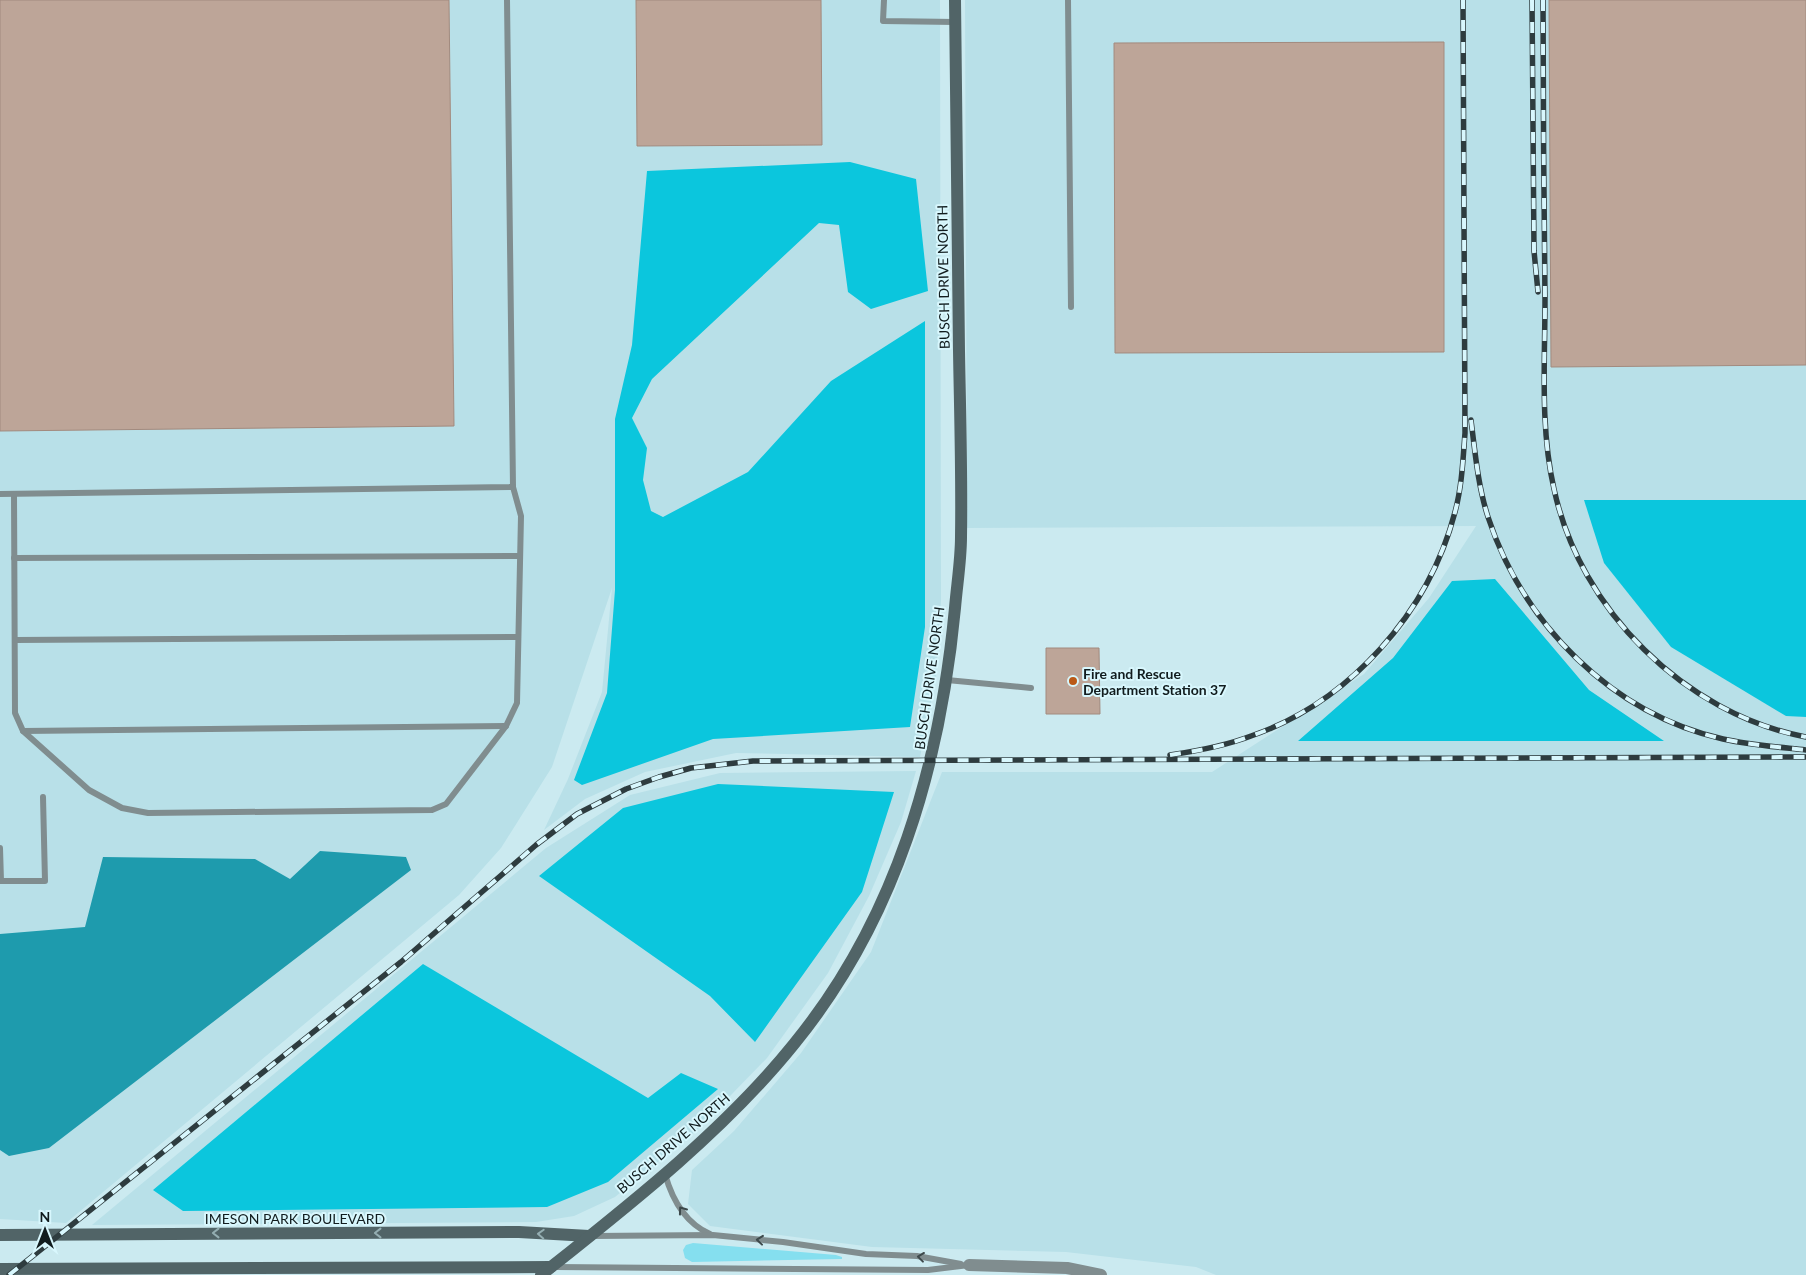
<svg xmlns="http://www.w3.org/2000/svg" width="1806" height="1275" viewBox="0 0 1806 1275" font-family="Lato,sans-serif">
  <rect width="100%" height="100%" fill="#cbeaf0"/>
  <g fill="#b8e0e8">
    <path d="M0,0H940L941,601L936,676L920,757L736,753L645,772L585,799L544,830L568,779L602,692L612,588L552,767L501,848L459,895L66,1223L0,1219Z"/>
    <path d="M965,0H1806V500L1584,501L1786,715L1806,717V1275H1216L1196,1267L1066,1252L872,1247L710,1226L688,1204L692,1170L734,1131L801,1053L871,952L942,772H1212L1364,674L1429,598L1476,526L967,528Z"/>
    <path d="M916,771L901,822L869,896L828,973L767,1058L698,1129L615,1197L574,1216L536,1222L92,1225L546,848L630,795L720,773Z"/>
  </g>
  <path fill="#85dfef" d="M693,1243L836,1255L842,1257V1259L692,1262L685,1258L683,1250L686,1245Z"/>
  <g fill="#0bc6dd">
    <path d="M850,162L916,179L928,291L871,309L848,292L839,225L819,223L652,379L632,418L647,448L643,480L651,511L663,517L748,472L831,381L925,321V627L910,727L713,739L582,785L574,780L607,693L615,590V419L632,345L647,171Z"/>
    <path d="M1584,500H1806V717L1786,716L1671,647L1604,563Z"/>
    <path d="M1495,579L1589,690L1664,741H1298L1393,658L1452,581Z"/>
    <path d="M718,784L894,792L862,892L755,1042L710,996L539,876L623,808Z"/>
    <path d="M423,964L648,1098L681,1073L718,1089L608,1182L547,1207L183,1211L153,1190Z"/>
  </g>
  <path fill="#1e9bad" d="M320,851L406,857L411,870L49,1148L9,1156L0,1150V934L85,927L103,857L255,859L290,879Z"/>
  <g fill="#bda598" stroke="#a28a7e">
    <path d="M0,0H449L454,426L0,431Z"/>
    <path d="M636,0H821L822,145L637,146Z"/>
    <path d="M1549,0H1806V365L1551,367Z"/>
    <path d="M1444,42V352L1115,353L1114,43Z"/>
    <path d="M1046,648H1099L1100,714H1046Z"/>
  </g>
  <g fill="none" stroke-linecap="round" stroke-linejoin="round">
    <g stroke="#808d8f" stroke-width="6">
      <path d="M884,0L883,21L955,22"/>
      <path d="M1068,0L1071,307"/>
      <path d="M0,494L513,487L507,0"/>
      <path d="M14,494L15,713L23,731L89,790L122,808L148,813L432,810L446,804L506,726L517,703L521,516L513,487"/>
      <path d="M14,558L520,556"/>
      <path d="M15,640L518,637"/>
      <path d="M947,680L1031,688"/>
      <path d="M23,731L506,726"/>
      <path d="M0,848L1,881"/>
      <path d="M0,881H45L43,797"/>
      <path d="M665,1174C672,1199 685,1223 710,1234"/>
      <path d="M593,1236L713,1235L783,1242L866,1254L917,1256L961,1264"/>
      <path d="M555,1267L928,1270L969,1265"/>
    </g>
    <path stroke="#808d8f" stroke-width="12" d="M969,1265L1067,1268L1101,1275"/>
    <g stroke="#516467" stroke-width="12">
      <path d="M0,1235L519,1232L589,1236"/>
      <path d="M0,1269L551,1267"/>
      <path d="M541,1275C628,1206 724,1131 794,1044C896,919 940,766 955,608C957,584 961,560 961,537C962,475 960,412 959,351C958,234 956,117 955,0"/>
    </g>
    <g stroke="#2e3c3f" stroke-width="5.5">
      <g id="rail">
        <path d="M1532,0L1534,251L1538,292"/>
        <path d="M1543,0C1543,100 1544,199 1545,299C1545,362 1540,428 1554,489C1580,610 1685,714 1806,737"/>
        <path d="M1471,420C1475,452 1478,486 1488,517C1523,624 1612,714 1723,739C1750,745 1778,747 1806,750"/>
        <path d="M1170,755C1197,751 1225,746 1251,736C1350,702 1429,612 1455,512C1462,486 1463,459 1465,433L1463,0"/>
        <path d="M9,1275L401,962L536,845L577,814L626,789L659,777L691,768L753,761L1806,757"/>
      </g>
    </g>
    <use href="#rail" stroke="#d8f7fd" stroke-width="4" stroke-dasharray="11" stroke-linecap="butt"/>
  </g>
  <defs><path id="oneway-chevron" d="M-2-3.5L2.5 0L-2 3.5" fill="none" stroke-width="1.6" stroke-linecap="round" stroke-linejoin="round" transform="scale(1.25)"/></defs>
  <g stroke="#3d494b">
    <use href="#oneway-chevron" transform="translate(682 1210) rotate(-126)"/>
    <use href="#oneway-chevron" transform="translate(760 1240) rotate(-174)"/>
    <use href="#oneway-chevron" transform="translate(921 1257) rotate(-173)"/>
  </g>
  <g stroke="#94aeb2">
    <use href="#oneway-chevron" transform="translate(216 1233) rotate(180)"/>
    <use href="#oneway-chevron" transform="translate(378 1233) rotate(180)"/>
    <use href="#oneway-chevron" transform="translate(541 1234) rotate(-177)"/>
  </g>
  <circle fill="#ba5917" stroke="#d8f7fd" stroke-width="2" cx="1073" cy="681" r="5"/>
  <g text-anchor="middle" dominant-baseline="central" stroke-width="4" stroke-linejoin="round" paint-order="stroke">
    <g font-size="14" fill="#111c1e" stroke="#d8f7fd">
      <text transform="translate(943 277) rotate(-91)">BUSCH DRIVE NORTH</text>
      <text transform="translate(929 678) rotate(-82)">BUSCH DRIVE NORTH</text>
      <text transform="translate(673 1143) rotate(-41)">BUSCH DRIVE NORTH</text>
      <text x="295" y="1218">IMESON PARK BOULEVARD</text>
    </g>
    <g font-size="14" font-weight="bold" fill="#111c1e" stroke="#d8f7fd" text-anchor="start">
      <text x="1083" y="673">Fire and Rescue<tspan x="1083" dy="16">Department Station 37</tspan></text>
    </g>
  </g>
  <g transform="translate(45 1230)" stroke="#d8f7fd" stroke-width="4" paint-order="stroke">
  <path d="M0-4L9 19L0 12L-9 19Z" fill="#111c1e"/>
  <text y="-8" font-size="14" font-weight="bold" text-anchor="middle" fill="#111c1e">N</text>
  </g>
</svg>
